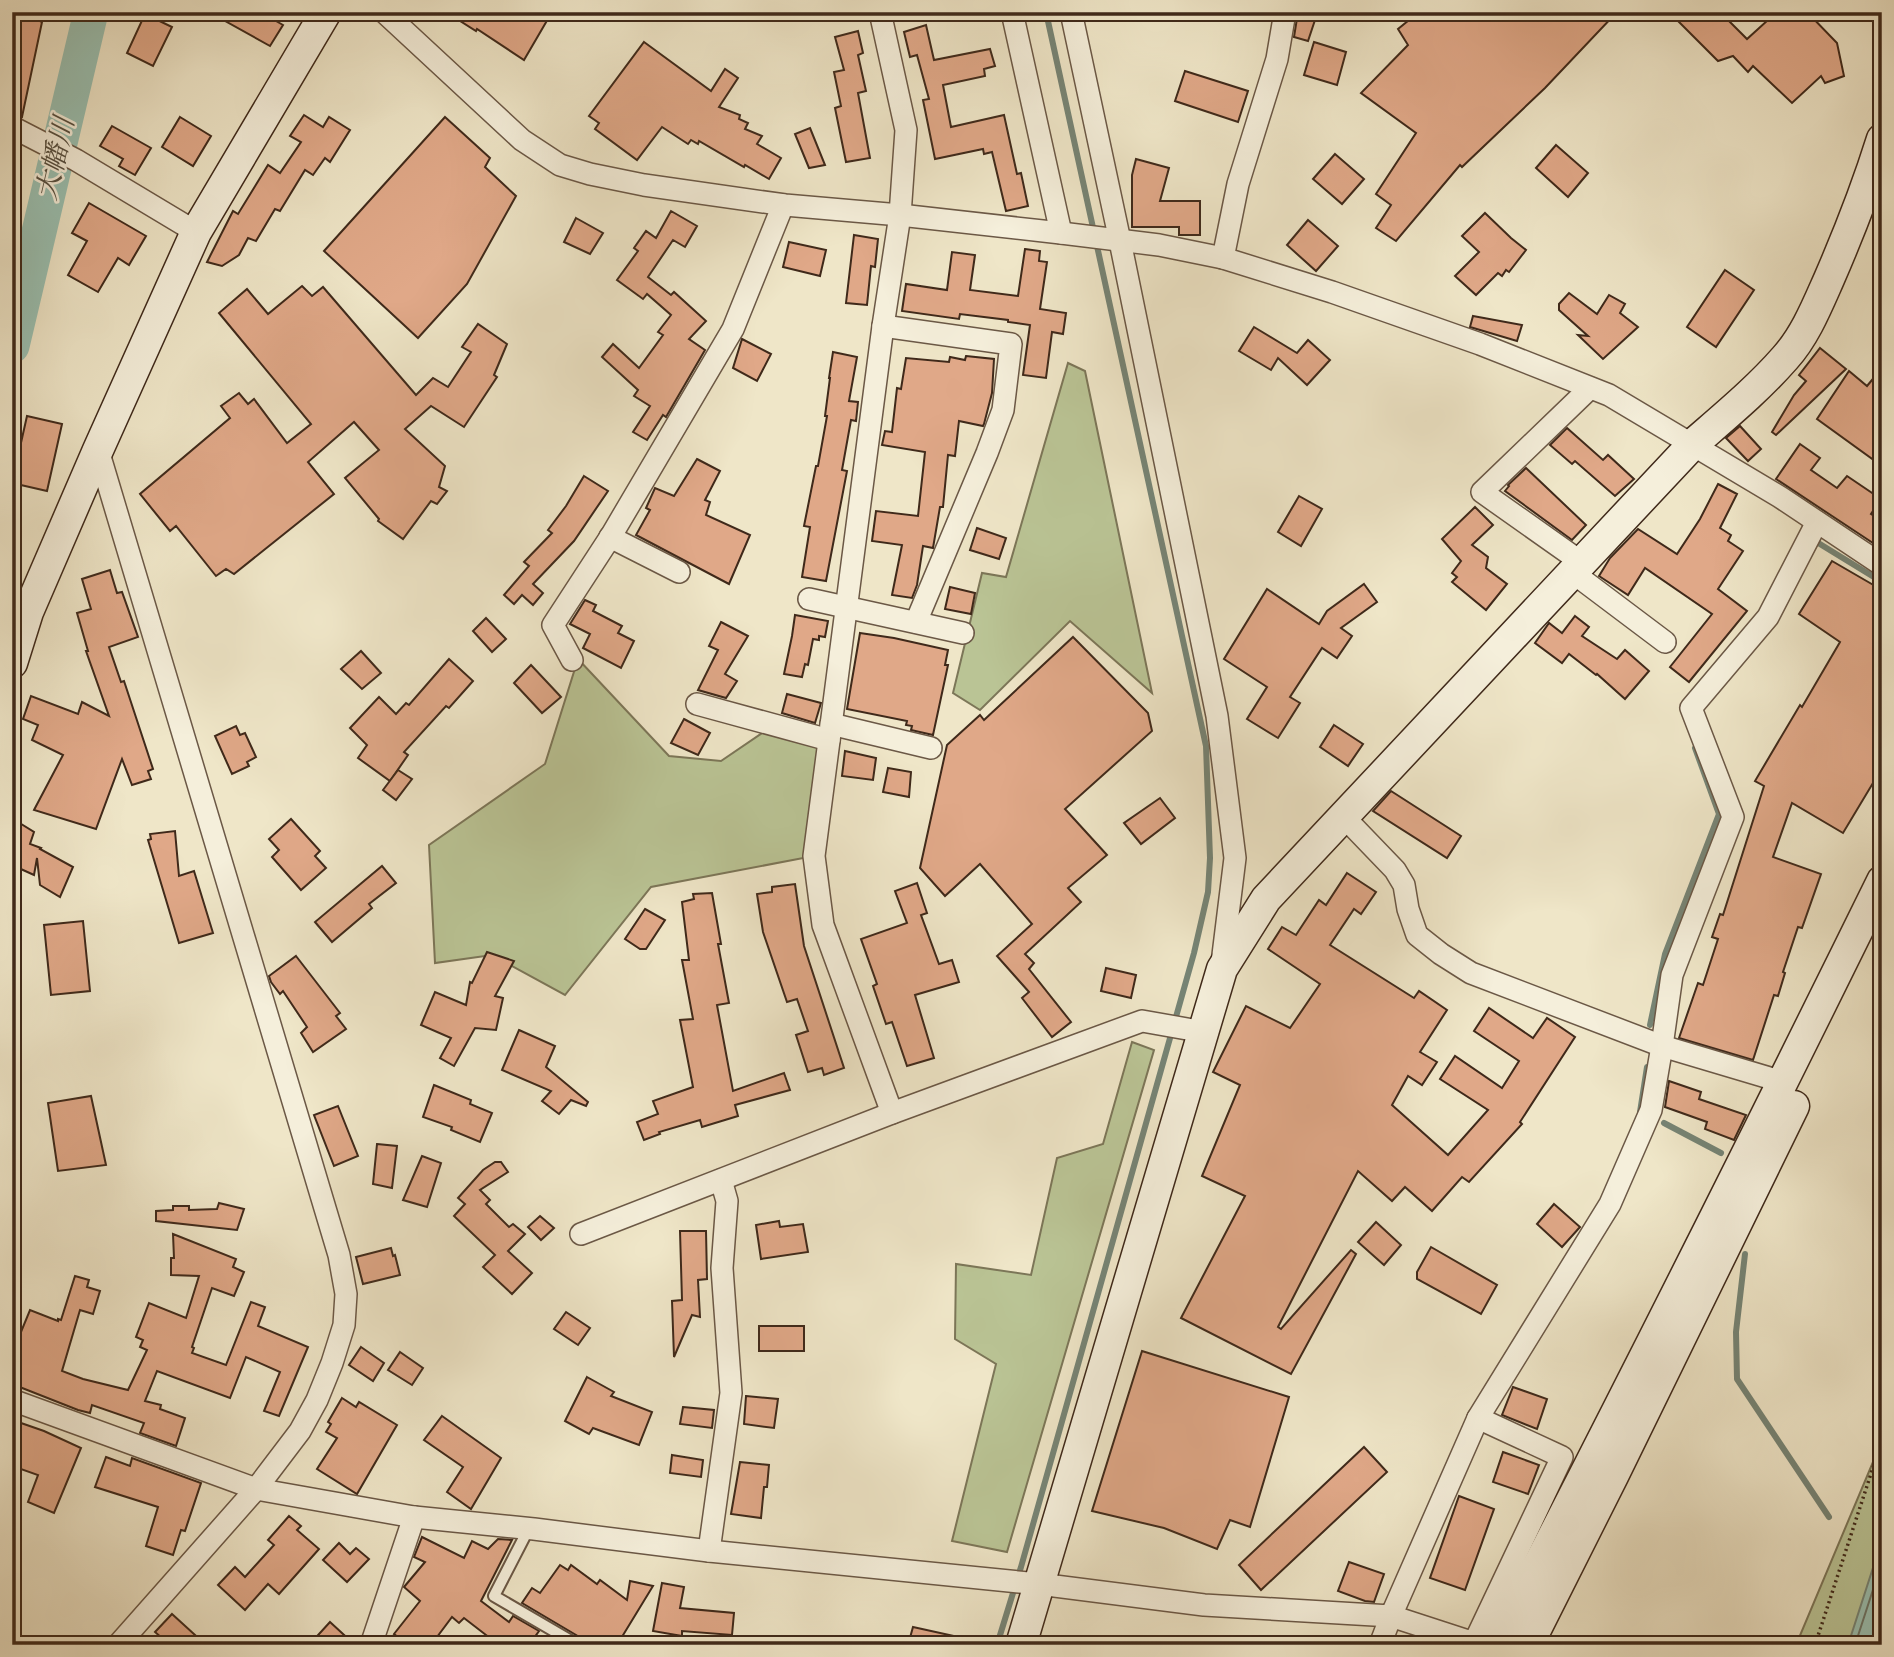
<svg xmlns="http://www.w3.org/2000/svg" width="1894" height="1657" viewBox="0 0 1894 1657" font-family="'IM FELL English','Noto Serif JP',serif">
  <rect width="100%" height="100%" fill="#efe6c8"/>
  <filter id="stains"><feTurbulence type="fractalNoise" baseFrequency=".00286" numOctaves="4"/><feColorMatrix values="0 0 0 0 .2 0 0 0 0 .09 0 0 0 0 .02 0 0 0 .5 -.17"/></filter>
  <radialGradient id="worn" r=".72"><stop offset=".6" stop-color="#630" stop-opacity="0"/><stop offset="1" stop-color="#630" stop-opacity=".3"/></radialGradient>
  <g fill="#bac495" stroke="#7c7658" stroke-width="2">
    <path d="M1068,363L1085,371L1152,693L1070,621L980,710L953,693L982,573L1006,577Z"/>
    <path d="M578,659L669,756L721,761L768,729L820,737L814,856L651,887L565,995L492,955L435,963L429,845L545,764Z"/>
    <path d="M1132,1042L1154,1050L1007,1552L952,1541L996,1364L955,1339L956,1264L1031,1275L1057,1158L1103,1144Z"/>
    <path d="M1882,1441V1645H1796L1881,1443Z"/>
  </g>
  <path fill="#9ac0b1" stroke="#768475" stroke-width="2" d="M1882,1540V1645H1848Z"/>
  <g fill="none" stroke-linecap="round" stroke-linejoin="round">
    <path stroke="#6c7466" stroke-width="2" d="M1855,1645L1882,1562"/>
    <g stroke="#768475" stroke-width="6">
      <path d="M1813,545L1815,541L1882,582"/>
      <path d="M1650,1025L1665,954L1719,814L1695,748"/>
      <path d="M1640,1112L1647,1067"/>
      <path d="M1664,1123L1721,1153"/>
      <path d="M1745,1254L1736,1332L1737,1379L1829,1517"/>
      <path d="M997,1645L1021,1567L1194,953L1208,892L1210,858L1206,746L1046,12"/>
    </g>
    <path stroke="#9ac0b1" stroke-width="35" d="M12,346L91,12"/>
  </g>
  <g fill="#e0a888" stroke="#3f291a" stroke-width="2">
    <path d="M12,12H22L42,22L22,117L12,114Z"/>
    <path d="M209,12H272L269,17L283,25L270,46Z"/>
    <path d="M446,12H552L524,60L477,29L476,31Z"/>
    <path d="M1298,12L1316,17L1308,41L1294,37Z"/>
    <path d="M1419,12H1617L1545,88L1462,167L1460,165L1396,241L1376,228L1391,205L1376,194L1416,133L1361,93L1408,45L1398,29Z"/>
    <path d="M1669,12H1720L1747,39L1768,20L1770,12H1807L1837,43L1844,76L1825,83L1821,76L1792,103L1753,66L1748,72L1733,56L1718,61Z"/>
    <path d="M145,14L172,27L153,66L127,53Z"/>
    <path d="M926,25L934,60L990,49L995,66L984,69L985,76L943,85L951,127L1004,115L1017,174L1021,173L1028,206L1006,211L992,152L984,154L983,149L935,159L923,100L929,99L917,55L910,57L904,32Z"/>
    <path d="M858,31L863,53L858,55L866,91L858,93L870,158L846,162L835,108L841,106L834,72L844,70L835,37Z"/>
    <path d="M644,42L711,91L725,69L738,78L719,107L740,115L739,119L748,123L745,129L762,136L757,144L781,158L769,179L745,165L744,167L699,141L698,144L691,140L688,144L662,127L637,160L595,129L599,123L589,116Z"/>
    <path d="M1314,42L1346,52L1337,85L1304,75Z"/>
    <path d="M1185,71L1248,91L1238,122L1175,101Z"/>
    <path d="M304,115L323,127L329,117L350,130L330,162L325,158L313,175L305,170L280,211L275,209L256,241L248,238L239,255L222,266L207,262L233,211L238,214L268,165L280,173L301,142L290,136Z"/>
    <path d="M180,117L211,136L193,166L162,147Z"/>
    <path d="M445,117L490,158L485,167L516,196L467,284L418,338L324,251Z"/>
    <path d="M112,126L151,148L135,175L119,166L123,159L100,146Z"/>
    <path d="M810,128L825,165L809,168L795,134Z"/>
    <path d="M1556,145L1588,173L1568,197L1536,168Z"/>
    <path d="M1335,154L1364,179L1342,204L1313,179Z"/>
    <path d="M1136,159L1169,168L1160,201H1200V235H1179V227H1132V175Z"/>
    <path d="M89,203L146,236L129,265L118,258L98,292L68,275L87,241L72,233Z"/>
    <path d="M671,211L697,226L685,247L673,240L648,277L671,295L674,292L706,321L689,339L705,350L666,417L663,415L647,440L633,432L650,406L634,396L638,390L602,357L613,344L639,368L663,335L658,332L671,315L647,294L643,299L617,280L638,251L634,248L646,231L656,238Z"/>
    <path d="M1485,213L1511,238L1526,250L1509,272L1506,270L1502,276L1498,273L1476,295L1455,276L1479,252L1462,236Z"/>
    <path d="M576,218L603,233L590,254L564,242Z"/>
    <path d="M1308,220L1338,246L1316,271L1287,245Z"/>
    <path d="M854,235L878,239L875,267L871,266L867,305L846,303Z"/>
    <path d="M789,242L826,250L820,276L783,267Z"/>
    <path d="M1025,249L1040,251L1039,261L1047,262L1040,309L1066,313L1063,334L1052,332L1046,378L1023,375L1030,325L1008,322V320L960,314L959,319L902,311L906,284L947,290L952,252L975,255L970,290L1018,296Z"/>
    <path d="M1725,270L1754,290L1716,347L1687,327Z"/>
    <path d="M302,286L312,296L323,287L416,395L433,378L448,387L471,352L462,347L478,324L507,344L494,375L497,377L464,427L431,406L405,429L445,466L439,487L447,491L437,504L431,501L403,539L378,521L379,519L345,478L379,450L354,422L308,462L334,494L234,574L226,569L216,576L176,526L170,531L140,494L230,418L221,406L239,393L248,404L254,399L287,443L311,424L219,313L247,289L268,314Z"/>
    <path d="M1569,293L1597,314L1609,295L1625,304L1620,313L1638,327L1603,359L1578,335L1588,336L1559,310V304Z"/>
    <path d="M1473,316L1522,325L1517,341L1470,327Z"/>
    <path d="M1254,327L1297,353L1308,340L1330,360L1307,385L1278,358L1271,370L1239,351Z"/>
    <path d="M742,339L771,354L757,381L733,368Z"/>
    <path d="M1820,348L1846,369L1776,435L1772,432L1794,395L1806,381L1799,375Z"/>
    <path d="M833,352L857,357L849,401L858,402L856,421L851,420L842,470L847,471L826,581L802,577L810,527L804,526L816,466H818L827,416H825L830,378H829Z"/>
    <path d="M966,356L994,359L992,393L984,424L983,426L959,421L955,456L948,455L943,507H940L933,548L923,546L917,585L912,598L892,595L902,545L872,541L876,511L918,516L925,452L882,445L885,431L892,432L897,388L901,389L906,358L949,362L950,357L965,360Z"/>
    <path d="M1882,368V466L1817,419L1849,371L1867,386Z"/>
    <path d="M27,416L62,424L47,491L12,483Z"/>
    <path d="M1740,426L1761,449L1748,461L1726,438Z"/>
    <path d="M1567,428L1603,460L1608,455L1634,479L1615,496L1575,461L1572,464L1550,445Z"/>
    <path d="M1800,444L1820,458L1811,470L1837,488L1847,476L1881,499L1871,514L1882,521V549L1776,479Z"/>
    <path d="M697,459L720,471L705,500L710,502L706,515L750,535L729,584L636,535L650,510L646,508L655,488L674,496Z"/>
    <path d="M1526,468L1586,525L1572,540L1505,491L1509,486L1508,485Z"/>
    <path d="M584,476L608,491L574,541L533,584L543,593L533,605L522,595L514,604L504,595L529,566L524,562L552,533L548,530L566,506Z"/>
    <path d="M1718,484L1737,494L1720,528L1731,535L1728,541L1743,551L1718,589L1747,611L1689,682L1670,667L1712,614L1645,568L1628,595L1599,576L1610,558L1638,529L1677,554L1700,519Z"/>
    <path d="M1299,496L1322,509L1301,546L1278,532Z"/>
    <path d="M1475,507L1493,525L1472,545L1488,557L1486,568L1507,584L1486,610L1452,582L1457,577L1452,573L1461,561L1442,539Z"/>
    <path d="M977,528L1006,538L999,559L970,550Z"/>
    <path d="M1832,561L1882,590V768L1843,833L1792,803L1773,857L1821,874L1802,928L1798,927L1783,972L1785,973L1778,996L1774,995L1753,1060L1679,1038L1698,983L1703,985L1718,939L1712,937L1720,914L1723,915L1764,786L1755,781L1800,705L1802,707L1840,642L1799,614Z"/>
    <path d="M110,570L117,593L122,592L138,637L109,647L121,682L124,681L153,769L148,771L151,779L132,785L122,759L96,829L34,810L63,755L32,740L38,725L23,719L31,696L78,714L82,702L109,716L86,651H88L77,613L91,609L82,579Z"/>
    <path d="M1364,584L1377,602L1341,628L1352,636L1337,658L1322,648L1290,697L1300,703L1278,738L1247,719L1267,687L1224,659L1267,589L1319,624L1327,611Z"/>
    <path d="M950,587L975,593L971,614L945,609Z"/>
    <path d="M585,600L596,605L593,611L622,626L618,633L634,641L621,668L583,648L590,634L570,624Z"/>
    <path d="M795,615L828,621L825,637L819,636V640L813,639L808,665L805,664L802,677L784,674L792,636Z"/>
    <path d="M1575,616L1589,627L1582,636L1617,659L1625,650L1649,671L1625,699L1597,674L1596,675L1569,654L1562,663L1535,643L1549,623L1562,633Z"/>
    <path d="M486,618L506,639L492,652L473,631Z"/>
    <path d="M721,622L748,636L725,674L737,681L726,698L698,690L718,650L709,646Z"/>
    <path d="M860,633L894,638L948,650L945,665H948L933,735L911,730L912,726L906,725L907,721L847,709Z"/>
    <path d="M1073,637L1148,713L1152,731L1065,809L1107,855L1068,888L1081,902L1025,954L1034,963L1029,969L1071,1022L1052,1037L1022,998L1029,992L997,956L1032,924L980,864L945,896L920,868L947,745L980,715L984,720Z"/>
    <path d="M361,651L381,673L362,689L341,669Z"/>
    <path d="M449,659L473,681L449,708L446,706L404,752L408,755L390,781L358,758L367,745L350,728L379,697L396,714L406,703L409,705Z"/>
    <path d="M531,665L561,697L542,713L514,683Z"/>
    <path d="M787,694L821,703L815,723L782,713Z"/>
    <path d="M684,719L710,733L698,755L671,743Z"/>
    <path d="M1334,725L1363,744L1348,766L1320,747Z"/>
    <path d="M236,726L240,735L245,733L256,757L247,762L249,766L232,774L215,736Z"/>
    <path d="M845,751L876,758L873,780L842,776Z"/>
    <path d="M888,768L911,772L909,797L883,792Z"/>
    <path d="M398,770L412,779L396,800L383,790Z"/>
    <path d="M1391,791L1461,836L1447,858L1373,811Z"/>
    <path d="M1160,798L1175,818L1141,844L1124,823Z"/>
    <path d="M291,819L320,851L315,856L326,868L301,890L272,857L279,850L269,839Z"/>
    <path d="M18,822L34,832L30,844L41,848L40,849L73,867L60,897L40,885L37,858L34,875L12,865V833Z"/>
    <path d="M175,831L179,876L194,871L213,933L179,943L148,840L151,839L150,834Z"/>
    <path d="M382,866L396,883L369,904L372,908L332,942L315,922Z"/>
    <path d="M1347,873L1376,892L1361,914L1354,909L1330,945L1414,998L1419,991L1447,1010L1420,1052L1437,1062L1422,1085L1408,1076L1392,1105L1448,1155L1488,1110L1440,1079L1455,1056L1502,1088L1519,1061L1474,1031L1489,1008L1533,1038L1547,1018L1575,1037L1520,1122L1522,1124L1469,1182L1462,1177L1432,1211L1405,1187L1392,1201L1358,1171L1278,1327L1281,1329L1351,1250L1356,1254L1291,1374L1181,1318L1245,1196L1202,1176L1240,1085L1213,1072L1246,1006L1290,1028L1320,984L1268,949L1282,927L1296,935L1319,900L1326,905Z"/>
    <path d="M917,883L927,913L921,915L939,964L952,960L959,982L915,995L934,1058L907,1066L892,1022L886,1024L873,986L877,984L861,939L907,923L895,891Z"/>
    <path d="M795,884L804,946L844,1068L824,1075L822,1068L808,1072L796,1035L808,1031L797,999L787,1002L763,932L757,894L772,892V887Z"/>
    <path d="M712,893L721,944H718L729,1003L717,1005L733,1091L784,1073L790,1090L735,1105L738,1116L702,1127L700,1120L659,1132L660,1134L644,1140L637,1122L658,1114L653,1101L693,1087L680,1020L693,1019L682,960H689L682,902L694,899L693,894Z"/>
    <path d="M645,909L665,920L646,949H640L625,939Z"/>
    <path d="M83,921L90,991L51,995L44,925Z"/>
    <path d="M487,952L514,961L495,996L503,998L496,1030L475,1028L454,1066L440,1058L451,1038L421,1025L435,992L466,1005L470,982L472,983Z"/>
    <path d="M296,956L340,1013L336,1016L346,1029L313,1052L301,1033L307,1027L283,991L280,994L271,982L269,976Z"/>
    <path d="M1106,968L1136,975L1131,998L1101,991Z"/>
    <path d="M519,1030L555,1046L546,1067L588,1102L586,1106L571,1100L559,1114L542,1101L551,1091L502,1070Z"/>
    <path d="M1669,1081L1701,1092L1699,1099L1746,1115L1734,1140L1705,1129L1707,1122L1665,1107Z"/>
    <path d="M434,1085L471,1100L470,1104L492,1113L480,1142L451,1130L452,1127L423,1117Z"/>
    <path d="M91,1096L106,1165L58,1171L48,1103Z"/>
    <path d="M338,1106L358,1156L334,1166L314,1115Z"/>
    <path d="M377,1144L397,1146L392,1188L373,1184Z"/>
    <path d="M422,1156L441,1163L427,1207L403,1200Z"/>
    <path d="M495,1162H501L508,1172L480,1190L490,1200L486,1204L509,1227L513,1224L525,1234L508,1251L532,1273L512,1294L483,1267L495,1255L454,1216L465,1204L458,1198L483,1170Z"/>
    <path d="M219,1203L244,1209L237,1230L156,1221V1211L173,1210V1206H189V1210L217,1209Z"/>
    <path d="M1554,1204L1580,1227L1562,1247L1537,1224Z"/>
    <path d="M540,1216L554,1228L541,1240L528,1227Z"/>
    <path d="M779,1221L780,1227L803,1224L808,1252L761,1259L756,1225Z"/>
    <path d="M1376,1222L1401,1245L1384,1265L1358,1242Z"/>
    <path d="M680,1231H706L707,1279L698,1280L700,1317L692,1315L674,1357L672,1301L682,1300Z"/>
    <path d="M173,1234L236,1259L233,1267L244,1272L234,1296L212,1288L192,1347L194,1348L192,1353L226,1365L251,1302L265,1307L258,1326L308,1347L279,1416L264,1411L280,1372L246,1357L230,1398L157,1371L145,1401L161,1405L160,1409L185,1418L176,1446L140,1433L144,1423L92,1405L90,1413L78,1410L12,1384V1329L21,1332L30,1310L58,1321V1319L61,1320L75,1276L89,1280L87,1287L100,1291L93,1314L80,1310L62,1371L83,1379L128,1390L147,1350L140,1347L143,1340L136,1337L149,1303L186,1318L199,1276L171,1275V1258H174Z"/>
    <path d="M1431,1247L1497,1285L1481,1314L1417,1279V1272Z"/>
    <path d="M391,1248L393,1256L395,1255L400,1275L363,1284L356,1257Z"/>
    <path d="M566,1312L590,1328L578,1345L554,1329Z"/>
    <rect x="759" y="1326" width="45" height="25"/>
    <path d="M361,1347L384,1363L373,1381L349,1365Z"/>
    <path d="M1142,1351L1289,1397L1250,1527L1230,1520L1217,1549L1164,1528L1092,1511Z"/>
    <path d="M400,1352L423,1368L412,1385L388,1370Z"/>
    <path d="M587,1377L614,1392L611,1396L652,1412L639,1445L593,1428L589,1434L565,1421Z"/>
    <path d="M1513,1387L1547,1399L1537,1429L1502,1415Z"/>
    <path d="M746,1396L778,1399L774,1428L744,1424Z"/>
    <path d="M342,1398L356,1407L359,1402L397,1425L357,1494L317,1469L337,1438L326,1432L331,1424L328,1422Z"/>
    <path d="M683,1407L714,1410L712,1428L680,1424Z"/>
    <path d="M442,1416L501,1458L471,1509L447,1492L463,1467L424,1440Z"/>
    <path d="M21,1423L44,1431L81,1448L54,1513L28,1502L38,1475L15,1467L18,1459L12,1456V1445Z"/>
    <path d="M1364,1447L1387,1472L1261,1590L1239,1565Z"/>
    <path d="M1503,1452L1539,1465L1528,1494L1493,1482Z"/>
    <path d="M672,1455L703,1460L701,1477L670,1473Z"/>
    <path d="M106,1457L130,1466L132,1458L201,1483L185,1531L181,1530L173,1555L146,1546L158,1507L95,1487Z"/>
    <path d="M740,1462L769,1465L767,1487H764L761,1518L731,1514Z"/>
    <path d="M1459,1496L1494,1509L1465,1590L1430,1578Z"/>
    <path d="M289,1516L301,1526L297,1530L319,1549L279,1594L268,1584L245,1610L218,1585L235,1567L245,1577L274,1545L268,1540Z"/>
    <path d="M422,1537L464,1558L472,1541L488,1549L498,1539L512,1540L481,1601L509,1622L513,1616L539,1631L529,1645H499L464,1618L459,1623L452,1617L431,1645H408L394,1634L420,1601L404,1587L425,1562L414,1557Z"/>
    <path d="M339,1543L350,1554L356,1548L369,1559L347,1582L323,1560Z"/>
    <path d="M1349,1562L1384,1574L1374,1602L1365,1601L1338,1591Z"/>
    <path d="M560,1565L568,1570L571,1565L597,1584L600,1580L627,1600L630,1581L653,1586L617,1645H593L522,1603L532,1588L540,1593Z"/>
    <path d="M662,1583L684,1587L680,1608L734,1613L732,1635L682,1631V1636L653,1631Z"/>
    <path d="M172,1614L206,1645H170L155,1632Z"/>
    <path d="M330,1622L355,1645H309Z"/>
    <path d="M913,1627L963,1638L962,1645H908Z"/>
  </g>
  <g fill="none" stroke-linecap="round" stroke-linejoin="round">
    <g stroke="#6b5846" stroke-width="14">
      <path id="lane" d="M529,1528L494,1596L578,1645"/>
    </g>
    <g stroke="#6b5846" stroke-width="24">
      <g id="street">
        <path d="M384,12L522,140L560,165L590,174L644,185L785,205L900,215L1061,233L1159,245L1223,258L1332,292L1480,344L1609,395L1780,497L1882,565"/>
        <path d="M880,12L906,130L900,215L883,326L814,856L823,925L892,1113"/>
        <path d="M1012,12L1061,233"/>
        <path d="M1071,12L1120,241L1217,716L1235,858L1222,963"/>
        <path d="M12,127L76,160L196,232"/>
        <path d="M1223,258L1238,184L1277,59L1285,12"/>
        <path d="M883,326L1011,344L1003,410L987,453L916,622"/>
        <path d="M98,450L339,1255L346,1294L344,1325L332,1363L317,1400L300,1431L256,1489L118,1645"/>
        <path d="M610,537L679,572"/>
        <path d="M1581,562L1482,492L1590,388"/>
        <path d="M1572,572L1665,642"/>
        <path d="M809,599L963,633"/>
        <path d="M572,660L553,625L611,536L733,329L783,205"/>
        <path d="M697,704L829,740"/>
        <path d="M831,724L931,748"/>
        <path d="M1344,817L1395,870L1404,885L1408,909L1417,935L1441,954L1471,973L1662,1046L1783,1082"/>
        <path d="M581,1234L892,1113L1142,1021L1204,1032"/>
        <path d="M12,1400L256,1489L414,1517L534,1529L709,1551L1039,1584L1204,1605L1391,1616L1478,1418L1610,1204L1651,1110L1662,1046L1672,975L1733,817L1691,708L1768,617L1817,522"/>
        <path d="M709,1551L731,1393L722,1268L727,1201L721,1180"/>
        <path d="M371,1645L414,1517"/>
        <path d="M1380,1645L1391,1616L1474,1643L1562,1457L1478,1418"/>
      </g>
    </g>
    <g stroke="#3f291a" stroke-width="33">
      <g id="secondary">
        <path d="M12,663L28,612L98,450L196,232L326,12"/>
        <path d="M1021,1645L1222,969L1266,899L1692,445C1724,417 1757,390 1785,358C1805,336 1817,306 1829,279C1849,233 1867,187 1882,139"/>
        <path d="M1497,1645C1628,1392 1756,1137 1882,881"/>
        <path d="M1528,1645L1613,1476L1794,1106"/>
      </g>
    </g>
    <path stroke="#3f291a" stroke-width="3.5" stroke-dasharray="2 3.5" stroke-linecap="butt" d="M1815,1645L1882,1440"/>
    <use href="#lane" stroke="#f5efdb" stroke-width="10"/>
    <use href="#street" stroke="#f5efdb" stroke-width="21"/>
    <use href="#secondary" stroke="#f5efdb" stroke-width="30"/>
  </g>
  <g text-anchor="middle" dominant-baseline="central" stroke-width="5" stroke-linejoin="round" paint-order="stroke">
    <g font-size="28" font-style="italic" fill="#564f40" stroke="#f5efdb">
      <text transform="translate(57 159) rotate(-77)">大幡川</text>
    </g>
  </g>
  <rect width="1894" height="1657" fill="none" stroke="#efe6c8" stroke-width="42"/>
  <rect x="14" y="14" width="1866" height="1629" fill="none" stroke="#3f291a" stroke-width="3.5"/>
  <rect x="21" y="21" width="1852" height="1615" fill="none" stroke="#3f291a" stroke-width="2"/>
  <rect width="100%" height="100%" filter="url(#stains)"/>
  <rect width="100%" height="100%" fill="url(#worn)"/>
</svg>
